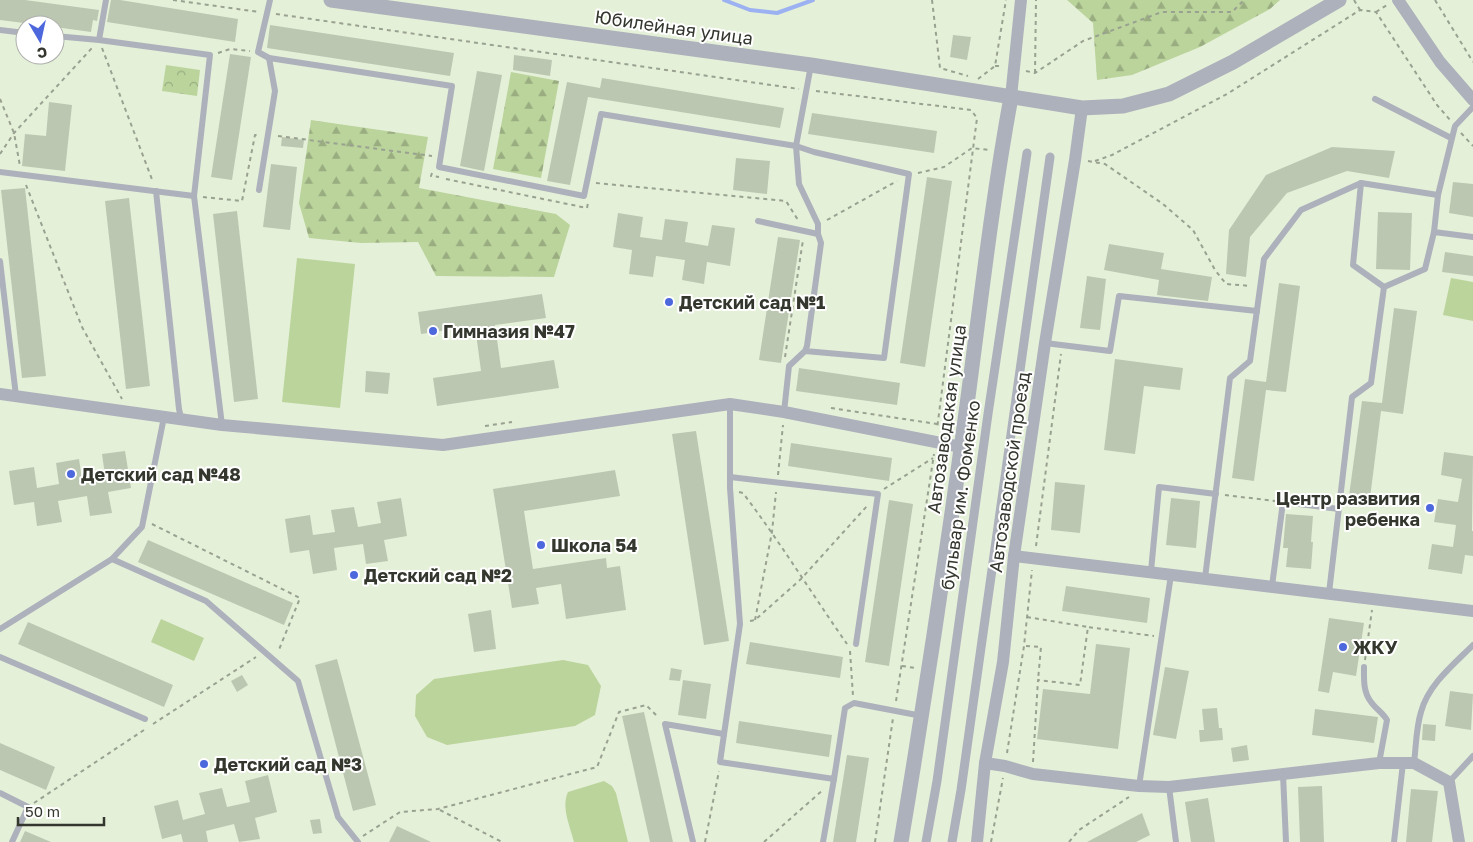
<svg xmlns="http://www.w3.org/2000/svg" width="1473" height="842" viewBox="0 0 1473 842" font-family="'Golos Text',sans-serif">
  <defs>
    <pattern id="forest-firs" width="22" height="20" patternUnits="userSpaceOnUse" patternTransform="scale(1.25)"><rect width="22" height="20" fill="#bbd49c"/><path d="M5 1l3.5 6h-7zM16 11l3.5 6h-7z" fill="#99ad80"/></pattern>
    <pattern id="park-crowns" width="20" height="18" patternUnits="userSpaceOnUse" patternTransform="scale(1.25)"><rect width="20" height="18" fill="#bbd49c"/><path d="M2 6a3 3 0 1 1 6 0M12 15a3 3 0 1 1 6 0" fill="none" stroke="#99ad80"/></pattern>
  </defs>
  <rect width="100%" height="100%" fill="#e5f0d9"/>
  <g fill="url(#forest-firs)">
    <path d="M1067,0H1280L1270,9L1200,47L1132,75L1097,80L1093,23Z"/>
    <path d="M511,72L559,81L541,178L493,169Z"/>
    <path d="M311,120L428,137L419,188L556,214L570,225L554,277L436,276L418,242L361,243L309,238L299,203Z"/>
  </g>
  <path fill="url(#park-crowns)" d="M166,65L200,70L197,96L162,91Z"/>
  <g fill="#bbd49c">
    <path d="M297,258L355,264L340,408L282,402Z"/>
    <path d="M1451,278L1473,282V321L1443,315Z"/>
    <path d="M161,619L204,638L194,661L151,642Z"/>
    <path d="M563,660L588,665L601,686L595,715L575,726L447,745L427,737L415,716L416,695L434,679Z"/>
    <path d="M604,781L612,786L616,793L628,842H574C570,826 561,807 568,792Z"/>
  </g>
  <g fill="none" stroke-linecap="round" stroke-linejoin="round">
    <path stroke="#9cb1f1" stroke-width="4" d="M724,0L750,10L777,13L813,0"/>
  </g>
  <g fill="#bcc7b1">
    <path d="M0,0H25L99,10L97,21L93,20L91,32L55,27V25H40L0,20Z"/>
    <path d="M111,0H120L238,19L235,42L107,22Z"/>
    <path d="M270,25L454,53L450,76L267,48Z"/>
    <path d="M953,35L971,37L967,60L950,57Z"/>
    <path d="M230,54L251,57L232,180L211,177Z"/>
    <path d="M514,55L552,60L550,76L513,70Z"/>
    <path d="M477,71L502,75L484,171L460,166Z"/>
    <path d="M602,78L784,108L780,128L588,97L570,185L547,181L567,82L600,88Z"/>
    <path d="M49,102L72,105L65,171L22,166L25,134L46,136Z"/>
    <path d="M812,113L937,131L934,153L808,134Z"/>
    <path d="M282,137L304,140L303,148L281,146Z"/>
    <path d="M1332,147L1395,151L1389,178L1347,171L1287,193L1250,237L1246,277L1226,274L1229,230L1266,175Z"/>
    <path d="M736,158L770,161L767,194L733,190Z"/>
    <path d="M271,164L297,167L290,230L263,227Z"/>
    <path d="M927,177L952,181L925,367L900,363Z"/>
    <path d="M1453,182L1473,184V217L1449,213Z"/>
    <path d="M25,188L46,376L22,378L1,190Z"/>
    <path d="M129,198L150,386L126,389L105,201Z"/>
    <path d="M237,211L258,399L234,402L213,214Z"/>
    <path d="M1378,212L1412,213L1410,270L1376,269Z"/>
    <path d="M618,213L643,217L640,237L662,240L665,219L688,222L685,242L708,246L712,225L735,228L730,266L707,262L704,284L682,280L685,260L656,256L653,277L629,274L632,250L613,247Z"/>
    <path d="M778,237L800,240L781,363L759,360Z"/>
    <path d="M1109,244L1164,253L1161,269L1212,277L1208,301L1157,295L1159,280L1104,270Z"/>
    <path d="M1445,252L1473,256V276L1442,272Z"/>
    <path d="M1087,276L1106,279L1100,330L1080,328Z"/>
    <path d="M1279,283L1300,286L1286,392L1266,390L1254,481L1232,478L1245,379L1266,382Z"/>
    <path d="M542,294L546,318L495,325L501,368L554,360L559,388L437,406L433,378L481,371L475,326L421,334L418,312Z"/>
    <path d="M1394,308L1417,311L1403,414L1381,411L1369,506L1348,503L1362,401L1382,403Z"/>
    <path d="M1115,359L1183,368L1180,390L1144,386L1135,454L1104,450Z"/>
    <path d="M799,368L900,383L897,405L796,391Z"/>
    <path d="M366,371L390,373L388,394L365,392Z"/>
    <path d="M696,431L729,641L704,645L672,434Z"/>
    <path d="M791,443L892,458L889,481L788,466Z"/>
    <path d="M125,451L131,488L108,492L112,513L90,516L87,496L58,501L62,522L37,526L34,502L14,505L9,471L34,467L37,488L59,484L56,463L79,459L82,479L105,475L102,454Z"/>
    <path d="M1444,452L1473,456L1472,531H1473V556L1465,555L1462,574L1428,569L1432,544L1453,547L1456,525L1434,522L1438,499L1458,502L1462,479L1441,475Z"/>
    <path d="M615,470L620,496L524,511L533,569L606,558L607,568L620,566L626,610L566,619L561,584L536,588L539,604L512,608L493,489Z"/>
    <path d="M1055,482L1085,485L1080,533L1051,530Z"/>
    <path d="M401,498L407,536L384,540L388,561L366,564L363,544L334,548L337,570L313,574L309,550L290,553L285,519L310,515L313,535L335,532L331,510L354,507L358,527L381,523L377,502Z"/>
    <path d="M1171,498L1200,501L1196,548L1166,545Z"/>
    <path d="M889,500L913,504L889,666L865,662Z"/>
    <path d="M1286,514L1313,516L1311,542H1313L1311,569L1286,567L1288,548H1283Z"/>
    <path d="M148,540L293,603L284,625L138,562Z"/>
    <path d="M1066,586L1150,598L1147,623L1062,611Z"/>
    <path d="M491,610L496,649L474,652L468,614Z"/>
    <path d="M1329,618L1364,623L1356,676L1333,672L1329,693L1318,691Z"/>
    <path d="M28,622L173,685L164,707L18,644Z"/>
    <path d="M750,642L843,657L840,678L746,664Z"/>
    <path d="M1096,644L1130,648L1118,749L1037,739L1043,689L1090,694Z"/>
    <path d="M337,659L376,805L353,811L315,665Z"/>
    <path d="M1165,667L1189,671L1176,739L1153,735Z"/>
    <path d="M671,668L682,670L680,681L669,680Z"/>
    <path d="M242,675L248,685L237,692L231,681Z"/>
    <path d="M683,680L711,684L706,719L678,715Z"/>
    <path d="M1450,691L1473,694L1471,730L1445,726Z"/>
    <path d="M1217,708L1219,728H1222L1223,740L1200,742L1199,730H1204L1202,709Z"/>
    <path d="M1315,709L1378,717L1374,743L1312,735Z"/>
    <path d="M644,712L673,842H650L622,716Z"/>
    <path d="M739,721L832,735L829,757L736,743Z"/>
    <path d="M1423,724L1436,725L1435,741L1422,740Z"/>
    <path d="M0,743L55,767L46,790L0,770Z"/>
    <path d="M1247,745L1249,760L1233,762L1231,748Z"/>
    <path d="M847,755L869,758L856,842H833Z"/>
    <path d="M268,775L277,812L255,818L260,839L239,842L234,824L206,831L208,842H183L181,834L162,839L154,806L178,800L183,820L205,814L199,793L222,788L227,807L250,802L245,781Z"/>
    <path d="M1322,786L1324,842H1300L1298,787Z"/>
    <path d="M1411,789L1438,791L1432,842H1406Z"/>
    <path d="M1208,798L1215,842H1191L1185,802Z"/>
    <path d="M1142,813L1150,835L1136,842H1087Z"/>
    <path d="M320,819L322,833L313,834L310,820Z"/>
    <path d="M397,826L431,842H389Z"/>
    <path d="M25,831L51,842H20Z"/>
  </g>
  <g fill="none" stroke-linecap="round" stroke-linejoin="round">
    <g stroke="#99a190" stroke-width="2" stroke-dasharray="4 4" stroke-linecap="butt">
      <path d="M173,0L259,12"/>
      <path d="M932,0L940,68L968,76"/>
      <path d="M1354,0L1360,10"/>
      <path d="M1435,0L1473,62"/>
      <path d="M1376,12L1387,5"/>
      <path d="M276,14L799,89"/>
      <path d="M102,48L153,182"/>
      <path d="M218,53L230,49L250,51"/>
      <path d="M995,66H1002"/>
      <path d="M1026,71L1035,73L1083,41L1162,12H1232L1244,0"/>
      <path d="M1035,73L1036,0"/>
      <path d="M978,79L995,66L1006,0"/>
      <path d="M816,91L971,110L977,118L937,429"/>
      <path d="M0,99L14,133L20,166"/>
      <path d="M1461,133L1473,146"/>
      <path d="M278,136L432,156"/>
      <path d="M0,154L14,133L92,48"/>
      <path d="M1088,161L1105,164L1163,204L1193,230L1215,270L1226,284L1251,286"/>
      <path d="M1095,161L1112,155L1227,94L1360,10L1376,12L1437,105L1450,120"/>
      <path d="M432,173L431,176L439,177"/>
      <path d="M918,173L944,167L972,148L989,150"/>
      <path d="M446,179L587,208L588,203"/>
      <path d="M596,183L786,201L798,220"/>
      <path d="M26,185L82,327L122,399"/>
      <path d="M203,197L242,201L255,135H258"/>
      <path d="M827,220L897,181"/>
      <path d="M785,357L803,240"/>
      <path d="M831,408L937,424"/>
      <path d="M485,426L512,422"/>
      <path d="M778,475L783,425"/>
      <path d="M884,489L933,458"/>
      <path d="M739,492L743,493C780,542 812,594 847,644"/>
      <path d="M1225,495L1275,501"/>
      <path d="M152,524L300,598L278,652"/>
      <path d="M1036,546L1061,354"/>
      <path d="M1027,617L1088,627"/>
      <path d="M755,620L772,532L776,492"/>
      <path d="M750,621L755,620L801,579L867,506"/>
      <path d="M1026,646L1041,647L1038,680"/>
      <path d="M850,651L853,696"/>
      <path d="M1365,660L1372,610"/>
      <path d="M902,666L915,668"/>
      <path d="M896,701L934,454"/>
      <path d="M153,724L256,657"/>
      <path d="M1007,753L1024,646L1032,570"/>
      <path d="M1033,762L1038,680L1080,685L1088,627L1154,636"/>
      <path d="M34,803L147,728"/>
      <path d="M440,810L502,842"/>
      <path d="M363,836L400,812L438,809L597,767L619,712L646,705L658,717"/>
      <path d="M705,842L719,771"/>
      <path d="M764,842L824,789"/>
      <path d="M875,842L893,718"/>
      <path d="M991,842L1003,778"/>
      <path d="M1069,842L1079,830L1129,797"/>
    </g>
    <g stroke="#adb1bb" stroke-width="6">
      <path d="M270,0L258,52L269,58L452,86L439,167L584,196L601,114L796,146L811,65"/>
      <path d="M0,30L25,33"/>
      <path d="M99,40L106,0"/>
      <path d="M1375,99L1451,138"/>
      <path d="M0,172L194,196L210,55L99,40L55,36"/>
      <path d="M1361,183L1353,265L1384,287"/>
      <path d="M259,190L275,91L269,58"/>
      <path d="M156,191L179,409L181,418"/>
      <path d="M194,196L222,425"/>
      <path d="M758,221L818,234"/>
      <path d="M1434,232L1473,237"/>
      <path d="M0,261L16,396"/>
      <path d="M1045,343L1110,351L1119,296L1257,311"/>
      <path d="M730,404V488L740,624L720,762L834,779L845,708L854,703L922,716"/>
      <path d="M784,412L789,366L805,351L807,346L821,243L818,234V224L799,184L796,146L814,152L909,174L884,358L805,351"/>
      <path d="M730,477L878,494L856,644"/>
      <path d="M112,559L206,601L298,681L338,817L358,842"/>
      <path d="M1151,571L1159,487L1216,494"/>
      <path d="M1205,578L1230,378L1250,361L1264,259L1301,210L1361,183L1438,195"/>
      <path d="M1272,586L1283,502L1339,509"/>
      <path d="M1329,593L1352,397L1371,383L1384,287L1425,269L1434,232L1438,195L1455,126L1473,107"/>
      <path d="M0,629L112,559L142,527L164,417"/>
      <path d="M0,657L145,719"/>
      <path d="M1364,667C1364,679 1363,692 1371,702C1376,709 1383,713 1387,720L1379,763"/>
      <path d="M1414,763C1416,747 1416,728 1421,712C1428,685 1454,664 1473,645"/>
      <path d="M1283,774L1286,842"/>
      <path d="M1449,782L1473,756"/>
      <path d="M1139,786L1171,575"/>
      <path d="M1169,787L1176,842"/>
      <path d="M0,793L28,807L12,842"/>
      <path d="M693,842L665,724L724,734"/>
      <path d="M823,842L834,779"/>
      <path d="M1394,842L1403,763"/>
    </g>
    <g stroke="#adb1bb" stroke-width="9">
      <path d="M926,842L937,781L988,414L1027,153"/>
      <path d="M952,842L961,790L1050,157"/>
    </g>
    <g stroke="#adb1bb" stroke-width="12">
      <path d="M1398,0L1440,62L1473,100"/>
      <path d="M1011,97L1021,0"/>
      <path d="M0,394L222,425L443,445L730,404L784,412L961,447"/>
      <path d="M1014,556L1473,611"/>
      <path d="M985,763L1005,766L1033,774L1139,786L1169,787L1379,763H1414L1449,782L1459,842"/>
      <path d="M977,842L985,763L1003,662L1014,556L1045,343L1075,160L1082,108"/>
    </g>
    <g stroke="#adb1bb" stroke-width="15">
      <path d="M331,0L811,65L1082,108L1123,106L1169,94L1233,62L1339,0"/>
      <path d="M901,842C924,704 945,566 964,427C979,317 991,206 1011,97"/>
    </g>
  </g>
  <g fill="#4d67dc" stroke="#fff" stroke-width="2">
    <circle cx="669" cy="302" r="5"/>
    <circle cx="433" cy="331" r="5"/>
    <circle cx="71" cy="474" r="5"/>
    <circle cx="1430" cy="508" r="5"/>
    <circle cx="541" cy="545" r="5"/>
    <circle cx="354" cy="575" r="5"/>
    <circle cx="1343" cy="647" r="5"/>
    <circle cx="204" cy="764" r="5"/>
  </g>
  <g text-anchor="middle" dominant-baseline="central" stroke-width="4" stroke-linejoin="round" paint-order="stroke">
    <g font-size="18" fill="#33372e" stroke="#fff">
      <text transform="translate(674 27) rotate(8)">Юбилейная улица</text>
      <text transform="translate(946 419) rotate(-82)">Автозаводская улица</text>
      <text transform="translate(1009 472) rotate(-82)">Автозаводской проезд</text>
      <text transform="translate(960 495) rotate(-82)">бульвар им. Фоменко</text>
    </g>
    <g font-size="18" font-weight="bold" fill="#33372e" stroke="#fff" text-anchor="start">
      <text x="679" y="302">Детский сад №1</text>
      <text x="443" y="331">Гимназия №47</text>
      <text x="81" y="474">Детский сад №48</text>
      <text x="1420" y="498" text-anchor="end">Центр развития<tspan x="1420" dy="21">ребенка</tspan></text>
      <text x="551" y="545">Школа 54</text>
      <text x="364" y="575">Детский сад №2</text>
      <text x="1353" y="647">ЖКУ</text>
      <text x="214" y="764">Детский сад №3</text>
    </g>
  </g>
  <g transform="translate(40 40) rotate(171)"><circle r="24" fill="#ffffff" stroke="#adafab"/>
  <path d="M0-4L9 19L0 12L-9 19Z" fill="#4d67dc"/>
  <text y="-8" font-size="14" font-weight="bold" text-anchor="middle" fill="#33372e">С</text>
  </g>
  <path d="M18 817v8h86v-8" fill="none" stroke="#33372e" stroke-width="2.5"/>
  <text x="25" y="817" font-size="15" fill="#33372e" stroke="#ffffff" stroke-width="4" paint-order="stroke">50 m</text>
</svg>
